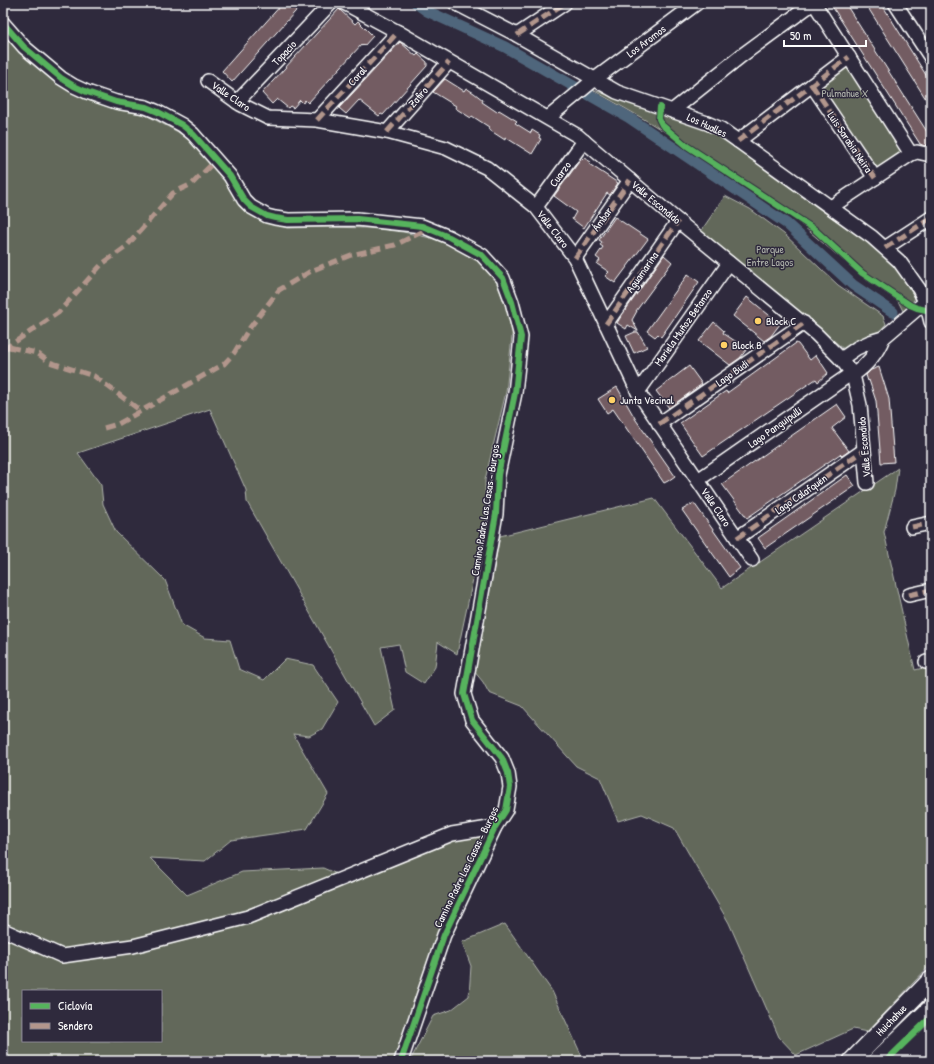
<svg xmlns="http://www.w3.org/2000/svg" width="934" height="1064" viewBox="0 0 934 1064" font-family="'Patrick Hand',sans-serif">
  <rect width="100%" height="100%" fill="#2f2a3d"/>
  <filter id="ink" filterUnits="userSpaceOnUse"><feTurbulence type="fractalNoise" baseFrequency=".025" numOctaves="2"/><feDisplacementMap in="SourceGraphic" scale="8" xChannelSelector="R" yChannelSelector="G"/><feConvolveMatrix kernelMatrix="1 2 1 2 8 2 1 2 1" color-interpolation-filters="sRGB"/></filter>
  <g filter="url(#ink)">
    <g fill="#62685a" stroke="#b0b4ac" fill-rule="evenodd">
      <path d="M3,34L23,55L61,86L84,99L112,108L146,115L178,132L191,141L258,218L287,228L327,227L369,228L403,232L440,240L476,259L497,282L513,327L506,392L485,480L486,518L457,654L438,642L435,667L424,684L405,672L399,644L381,647L395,710L374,726L247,502L246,490L210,409L78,453L101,485L103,504L116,532L165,580L182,625L205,638L230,640L239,669L264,680L285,659L313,665L338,702L322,729L309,736L293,734L328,794L307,829L231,840L205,861L150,858L187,895L242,872L323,868L337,874L453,838L485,834L453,894L394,1061H3ZM23,991H161V1041H23Z"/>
      <path d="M848,66L904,152L876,170L820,87Z"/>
      <path d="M591,89L710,131L737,148L818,208L867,242L897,268L915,298L910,306L904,313L898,301L865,279L803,226L724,168L642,118Z"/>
      <path d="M725,196L750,209L784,234L838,285L883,316L886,324L877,334L845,350L701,231Z"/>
      <path d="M898,468L895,490L884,532L915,670L931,666V856L928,859L931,868V964L867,1032L853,1029L796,1055L779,1037L729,923L674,828L642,814L618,821L600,778L576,766L522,706L489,693L483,682L474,671L500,536L654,498L722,588Z"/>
      <path d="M505,924L552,991L584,1061H410L433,1016L451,1010L469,996L471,966L462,942Z"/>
    </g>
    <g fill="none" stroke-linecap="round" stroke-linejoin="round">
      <path stroke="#50667b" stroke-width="11" d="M416,3L427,11L505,47L628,117L787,224L853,285L893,312"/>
    </g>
    <g fill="#735c62" stroke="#fff">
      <path d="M283,3H303L232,82L222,71Z"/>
      <path d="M830,3H845L931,138V143L925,146L920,144Z"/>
      <path d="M865,3H881L931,83V107Z"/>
      <path d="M339,9L355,24L358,21L373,36L364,46L362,44L308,103L305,100L303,103L300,100L293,108L290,106L288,108L277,99L272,104L262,93Z"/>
      <path d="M400,42L416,56L418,54L427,62V66L383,115L381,114L379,116L359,100L346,114L339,108Z"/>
      <path d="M445,79L464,91L466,88L474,93L483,100L482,102L497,112L499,110L517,121L515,123L531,133L532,130L540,135L539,138L541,139L532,154L505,137V140L488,129L489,127L472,116L471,118L455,108L456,106L433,92Z"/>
      <path d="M584,158L591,162L589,164L618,183L610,195L607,193L584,228L572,219L576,212L554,196L581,159L582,160Z"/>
      <path d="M615,217L648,239L615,283L605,276L609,272L597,264L600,260L596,257L603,247L600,245L602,242L599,240Z"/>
      <path d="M664,255L672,262L636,311H637L632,320L638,331L628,325L626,329L617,323L620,318Z"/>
      <path d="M688,274L699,282L661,337L658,334L655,337L647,331Z"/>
      <path d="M747,297L780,324L771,336L764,341L733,316Z"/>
      <path d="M714,322L724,331L723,333L747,349L740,358L730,365L699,341Z"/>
      <path d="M635,332H638L647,347L634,353L626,336Z"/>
      <path d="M796,343L798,344L810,360L816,355L828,373L818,382L816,379L804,387L703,456L680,423L720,395L726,391L727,393Z"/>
      <path d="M689,366L702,384L669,408L656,391Z"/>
      <path d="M879,367L889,399L894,462L881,463L876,401L869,380L868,381L866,375L871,370Z"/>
      <path d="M617,387L636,420L675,476L668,481L664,483L613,409L607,413L598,399Z"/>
      <path d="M837,404L846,417L832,428L849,451L842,456L840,454L747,518L722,484Z"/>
      <path d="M847,475L855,486L765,548L758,538Z"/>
      <path d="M694,503L740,568L729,577L682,510Z"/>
    </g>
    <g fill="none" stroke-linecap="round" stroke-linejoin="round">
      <g stroke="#fff" stroke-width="16">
        <g id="minor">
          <path d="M344,3L398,32L578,136L678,221L816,334L842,360L853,375L860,405L867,483"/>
          <path d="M455,3L517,35L617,92L707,123L721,129L738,141L872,237L899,261L919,289L927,306L931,322"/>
          <path d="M814,3L911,154"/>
          <path d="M895,3L931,58"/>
          <path d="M3,23L24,47L61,78L74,86L87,92L116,102L146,107L158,112L182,125L193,134L230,176L244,200L251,207L267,216L275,218L288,220L357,219L422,226L449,237L482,255L503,278L512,302L521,337L515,393L498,475L496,514L464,694L472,720L502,758L508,773L510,787L506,810L495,827L444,935L401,1061"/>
          <path d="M517,35L565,3"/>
          <path d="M208,81L240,104L268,118L317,120L387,132L446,148L487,168L536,207L575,258L638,392L752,560"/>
          <path d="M812,85L875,178"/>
          <path d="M237,102L331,3"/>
          <path d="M672,111L741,56L813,3"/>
          <path d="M548,118L595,79L697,3"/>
          <path d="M317,120L398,32"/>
          <path d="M387,132L449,62"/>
          <path d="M738,141L849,57"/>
          <path d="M536,207L584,141"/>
          <path d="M831,207L911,154L917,152L926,154L931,151"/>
          <path d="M885,248L931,218"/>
          <path d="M575,258L630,180"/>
          <path d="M606,324L678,221"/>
          <path d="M841,359L857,348L870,342L883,338L931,297"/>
          <path d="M853,375C866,366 877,353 883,338"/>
          <path d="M638,392L729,263"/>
          <path d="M659,424L804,323"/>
          <path d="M698,480L852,373"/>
          <path d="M912,527L931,523"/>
          <path d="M737,538L864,450"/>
          <path d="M909,595L931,590"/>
          <path d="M926,662L931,661"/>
          <path d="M3,930L62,956L133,946L248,917L452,834L495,827"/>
        </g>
      </g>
      <g stroke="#fff" stroke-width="20">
        <g id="major">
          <path d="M852,1061L931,980"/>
          <path d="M876,1061L931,1008"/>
        </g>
      </g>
      <use href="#minor" stroke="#2f2a3d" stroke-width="13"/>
      <use href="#major" stroke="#2f2a3d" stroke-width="17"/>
      <g stroke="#b2968c" stroke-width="5" stroke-dasharray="10 5" stroke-linecap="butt">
        <path d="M517,35L565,3"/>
        <path d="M812,85L875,178"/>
        <path d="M317,120L398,32"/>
        <path d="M387,132L449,62"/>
        <path d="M738,141L849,57"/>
        <path d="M885,248L931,218"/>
        <path d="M575,258L630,180"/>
        <path d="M606,324L678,221"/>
        <path d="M9,347L37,353L49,362L94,376L141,411"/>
        <path d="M3,350L58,313L102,264L126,247L173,193L192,184L216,160"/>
        <path d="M659,424L804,323"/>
        <path d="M104,428L118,424L224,364L234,353L248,330L279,290L311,271L351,255L395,245L428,229"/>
        <path d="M912,527L931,523"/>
        <path d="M737,538L864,450"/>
        <path d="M909,595L931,590"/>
      </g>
      <g stroke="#2f2a3d" stroke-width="8">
        <g id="cycleway">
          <path d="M3,23L24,47L61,78L74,86L87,92L116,102L146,107L158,112L182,125L193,134L230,176L244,200L251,207L267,216L275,218L288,220L357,219L422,226L449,237L482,255L503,278L512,302L521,337L515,393L498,475L496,514L464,694L472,720L502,758L508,773L510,787L506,810L495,827L444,935L401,1061"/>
          <path d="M660,107L659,119L662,125L687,146L814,229L862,273L910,305L917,308L931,311"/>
          <path d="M886,1061L931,1017"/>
        </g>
      </g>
      <use href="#cycleway" stroke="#56b35d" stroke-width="6"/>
    </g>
  </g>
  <g fill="#ffd166" stroke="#2f2a3d" stroke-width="1.5">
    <circle cx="758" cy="321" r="4"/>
    <circle cx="724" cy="345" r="4"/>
    <circle cx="612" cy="400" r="4"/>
  </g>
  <g text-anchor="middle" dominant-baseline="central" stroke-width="3" stroke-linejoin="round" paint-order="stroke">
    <g font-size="11" fill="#fff" stroke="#2f2a3d">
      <text transform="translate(646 41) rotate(-37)">Los Aromos</text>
      <text transform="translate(284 53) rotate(-47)">Topacio</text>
      <text transform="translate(357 76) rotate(-48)">Coral</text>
      <text transform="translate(231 96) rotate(34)">Valle Claro</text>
      <text transform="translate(418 97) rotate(-49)">Zafiro</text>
      <text transform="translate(707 125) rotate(25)">Los Hualles</text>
      <text transform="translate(850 142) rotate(56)">Luis Sarabia Neira</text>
      <text transform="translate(560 174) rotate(-54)">Cuarzo</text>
      <text transform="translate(656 202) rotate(40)">Valle Escondido</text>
      <text transform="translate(602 219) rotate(-55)">Ámbar</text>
      <text transform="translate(553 229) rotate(52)">Valle Claro</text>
      <text transform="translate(642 272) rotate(-55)">Aguamarina</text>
      <text transform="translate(683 327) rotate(-55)">Mariela Muñoz Betanzo</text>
      <text transform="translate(732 373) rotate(-35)">Lago Budi</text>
      <text transform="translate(775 427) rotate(-35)">Lago Panguipulli</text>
      <text transform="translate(864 447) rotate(-95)">Valle Escondido</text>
      <text transform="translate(801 494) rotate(-35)">Lago Calafquén</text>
      <text transform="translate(716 507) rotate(56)">Valle Claro</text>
      <text transform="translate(485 510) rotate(-81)">Camino Padre Las Casas - Burgos</text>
      <text transform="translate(466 867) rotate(-64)">Camino Padre Las Casas - Burgos</text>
      <text transform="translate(891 1020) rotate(-46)">Huichahue</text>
    </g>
    <g font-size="11" fill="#b0b4ac" stroke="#2f2a3d">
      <text x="845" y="93">Pulmahue X</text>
      <text x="770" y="249">Parque<tspan x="770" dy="13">Entre Lagos</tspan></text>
    </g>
    <g font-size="11" fill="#fff" stroke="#2f2a3d" text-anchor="start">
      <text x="766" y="321">Block C</text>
      <text x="732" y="345">Block B</text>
      <text x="620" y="400">Junta Vecinal</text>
    </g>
  </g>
  <rect width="934" height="1064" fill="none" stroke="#2f2a3d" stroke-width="16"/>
  <rect x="8" y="8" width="918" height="1048" fill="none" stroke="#fff" stroke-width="1.5" filter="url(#ink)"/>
  <rect x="22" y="990" width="140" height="52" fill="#2f2a3d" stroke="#827f8b"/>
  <rect x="30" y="1003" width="20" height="6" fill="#56b35d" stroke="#827f8b"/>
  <text x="58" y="1010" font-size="12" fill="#ffffff">Ciclovía</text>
  <rect x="30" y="1023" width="20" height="6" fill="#b2968c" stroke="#827f8b"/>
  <text x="58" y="1030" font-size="12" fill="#ffffff">Sendero</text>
  <path d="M784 40v6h82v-6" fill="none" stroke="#ffffff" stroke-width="2"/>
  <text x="790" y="40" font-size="12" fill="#ffffff" stroke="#2f2a3d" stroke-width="3" paint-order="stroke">50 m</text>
</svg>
